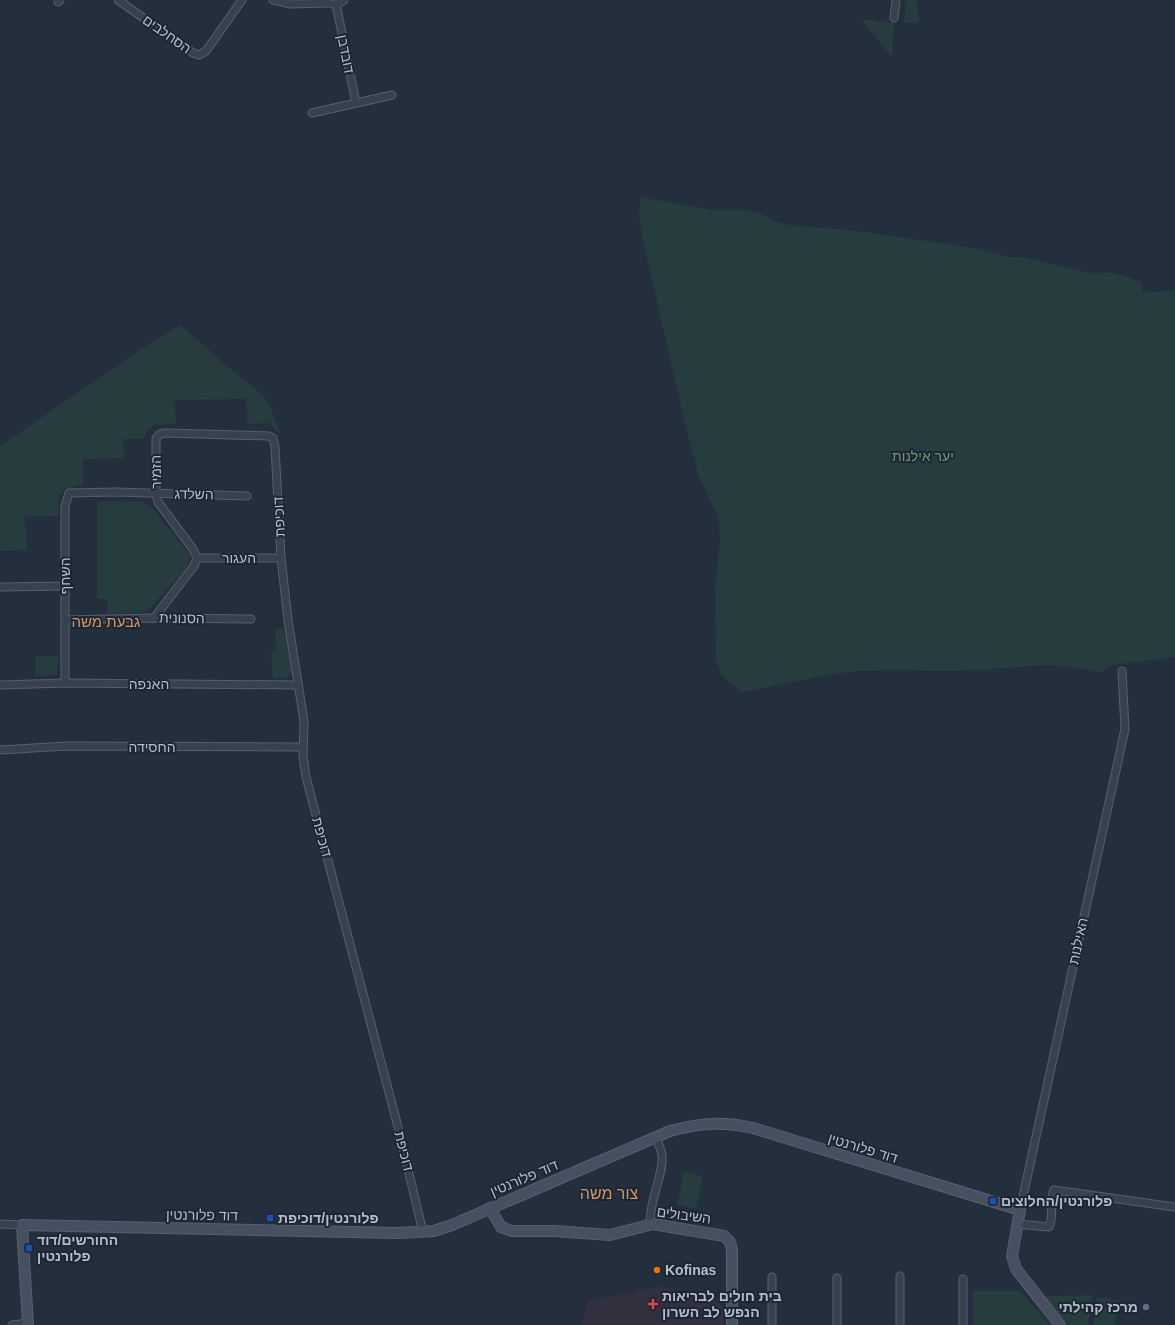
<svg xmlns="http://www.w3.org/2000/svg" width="1175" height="1325" viewBox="0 0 1175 1325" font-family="Helvetica,'Noto Sans Hebrew',sans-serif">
  <rect width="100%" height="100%" fill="#242f3e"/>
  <path fill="#32303f" d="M662,1286L711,1299L723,1307V1325H582L588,1301Z"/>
  <g fill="#263c3f">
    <path d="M906,0H917L919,23H904Z"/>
    <path d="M861,19L894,23L892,57Z"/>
    <path d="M640,197L713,210H748L763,215L776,222L789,225L866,232L980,249L1009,257H1021L1095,274C1111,270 1126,275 1141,283L1143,293L1175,290V657L1111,665L1100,673C1061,660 1020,667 980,670C940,672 900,669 861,671C821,674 781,686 741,692L721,675L716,660L715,592L720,540L718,517L698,474L682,411L643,241L639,217Z"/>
    <path d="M181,325L235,373L263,395L271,408L281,436L270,423L247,424L246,399L175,400L176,424L154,425L146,431L144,439H123L124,458L83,459V485L67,488L59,495L58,516L25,517L27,550L0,551V446L150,343Z"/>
    <path d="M97,501H140L151,506L189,554L190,561L186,569L148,610L140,613L107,614V599H97Z"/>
    <path d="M275,629H284L285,632L292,672L288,677L273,678L271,652L276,651Z"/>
    <path d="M35,656H58L57,675L35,676Z"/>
    <path d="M684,1172L703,1176L696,1209L677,1205Z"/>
    <path d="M973,1291H1020L1050,1325H973Z"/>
    <path d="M1092,1295L1088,1325H1068L1045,1296Z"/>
    <path d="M1098,1297L1119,1301L1115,1325H1093Z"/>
  </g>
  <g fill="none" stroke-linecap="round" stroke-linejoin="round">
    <g stroke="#565f6c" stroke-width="9">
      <g id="street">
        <path d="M118,0L193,53L199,55L206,51L242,0"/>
        <path d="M273,0L291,4L328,3"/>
        <path d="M58,2L60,0"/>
        <path d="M332,4H338L344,0"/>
        <path d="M336,4L356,103"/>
        <path d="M894,18L896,0"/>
        <path d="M312,113L392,95"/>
        <path d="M197,558H281"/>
        <path d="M0,587L65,586"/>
        <path d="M154,618L194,566L197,558L193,549L158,502L156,494V438L160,434L165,433L269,436L273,438L275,447L281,558L288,620L304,721L303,756L306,777L397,1123L423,1232"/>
        <path d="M65,620L154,618L251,619"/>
        <path d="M65,683V506L69,493L116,492L247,496"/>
        <path d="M0,685L65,683L298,685"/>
        <path d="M0,750L66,746L303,747"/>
        <path d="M1020,1210L1125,729L1122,671"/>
        <path d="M0,1224L22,1225"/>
        <path d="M650,1224C649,1201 664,1174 662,1155C661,1149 658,1143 656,1137"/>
        <path d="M1017,1224L1049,1227C1055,1215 1048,1202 1054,1190L1175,1207"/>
        <path d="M772,1277V1325"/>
        <path d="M12,1325L28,1323"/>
        <path d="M837,1325V1278"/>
        <path d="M900,1325V1276"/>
        <path d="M963,1325V1279"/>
      </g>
    </g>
    <g stroke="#565f6c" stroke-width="12">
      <g id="secondary">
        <path d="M490,1208L501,1227L512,1231H554L610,1235L653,1224L724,1236L730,1242L732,1250V1325"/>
        <path d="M28,1325L22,1225L398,1233L434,1231L452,1225L670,1131C701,1123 722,1121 753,1128L1020,1210L1012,1256L1016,1269L1060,1325"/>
      </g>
    </g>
    <use href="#street" stroke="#38414e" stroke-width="7"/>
    <use href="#secondary" stroke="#465061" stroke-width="10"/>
  </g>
  <g fill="#1a4fb4" stroke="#1d2633" stroke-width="1.5">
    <rect x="989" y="1197" width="8" height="8" rx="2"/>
    <rect x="266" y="1214" width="8" height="8" rx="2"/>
    <rect x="25" y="1244" width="8" height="8" rx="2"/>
  </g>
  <circle fill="#e8710a" stroke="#1d2633" stroke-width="1.5" cx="657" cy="1270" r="4"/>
  <path fill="#e0444e" stroke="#1d2633" stroke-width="1.5" d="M651 1298h4v4h4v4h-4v4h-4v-4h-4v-4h4z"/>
  <circle fill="#5c6f8a" stroke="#1d2633" stroke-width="1.5" cx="1146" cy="1307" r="4"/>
  <g text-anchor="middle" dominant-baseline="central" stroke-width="4" stroke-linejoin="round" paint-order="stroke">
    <g font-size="14" fill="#b4bcc9" stroke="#1d2633">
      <text transform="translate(167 34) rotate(35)">הסחלבים</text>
      <text transform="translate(346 54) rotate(79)">דובדבן</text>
      <text transform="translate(156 472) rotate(-91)">הזמיר</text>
      <text transform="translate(194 494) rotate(1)">השלדג</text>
      <text transform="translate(279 517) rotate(-93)">דוכיפת</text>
      <text x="239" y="558">העגור</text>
      <text transform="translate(65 576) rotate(-90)">השחף</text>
      <text transform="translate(182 618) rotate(1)">הסנונית</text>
      <text x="149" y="684">האנפה</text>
      <text x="152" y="747">החסידה</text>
      <text transform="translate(322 837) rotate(75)">דוכיפת</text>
      <text transform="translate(1078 941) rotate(-78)">האילנות</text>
      <text transform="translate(863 1148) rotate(17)">דוד פלורנטין</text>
      <text transform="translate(404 1151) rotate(76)">דוכיפת</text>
      <text transform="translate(524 1178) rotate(-23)">דוד פלורנטין</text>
      <text transform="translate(202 1215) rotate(1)">דוד פלורנטין</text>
      <text transform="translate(684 1215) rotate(8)">השיבולים</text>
    </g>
    <g font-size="14" fill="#6b9a76" stroke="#1d2633">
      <text x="923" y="456">יער אילנות</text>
    </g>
    <g font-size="14" font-weight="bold" fill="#b4bcc9" stroke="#1d2633" text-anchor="start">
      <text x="1001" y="1201">פלורנטין/החלוצים</text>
      <text x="278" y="1218">פלורנטין/דוכיפת</text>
      <text x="37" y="1240">החורשים/דוד<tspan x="37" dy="16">פלורנטין</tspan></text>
      <text x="665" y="1270">Kofinas</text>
      <text x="662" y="1296">בית חולים לבריאות<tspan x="662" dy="16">הנפש לב השרון</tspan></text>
      <text x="1138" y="1307" text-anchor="end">מרכז קהילתי</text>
    </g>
    <g font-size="15" fill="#d59563" stroke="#1d2633">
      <text x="106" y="621">גבעת משה</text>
    </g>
    <g font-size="16" fill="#d59563" stroke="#1d2633">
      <text x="609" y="1193">צור משה</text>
    </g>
  </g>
</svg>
